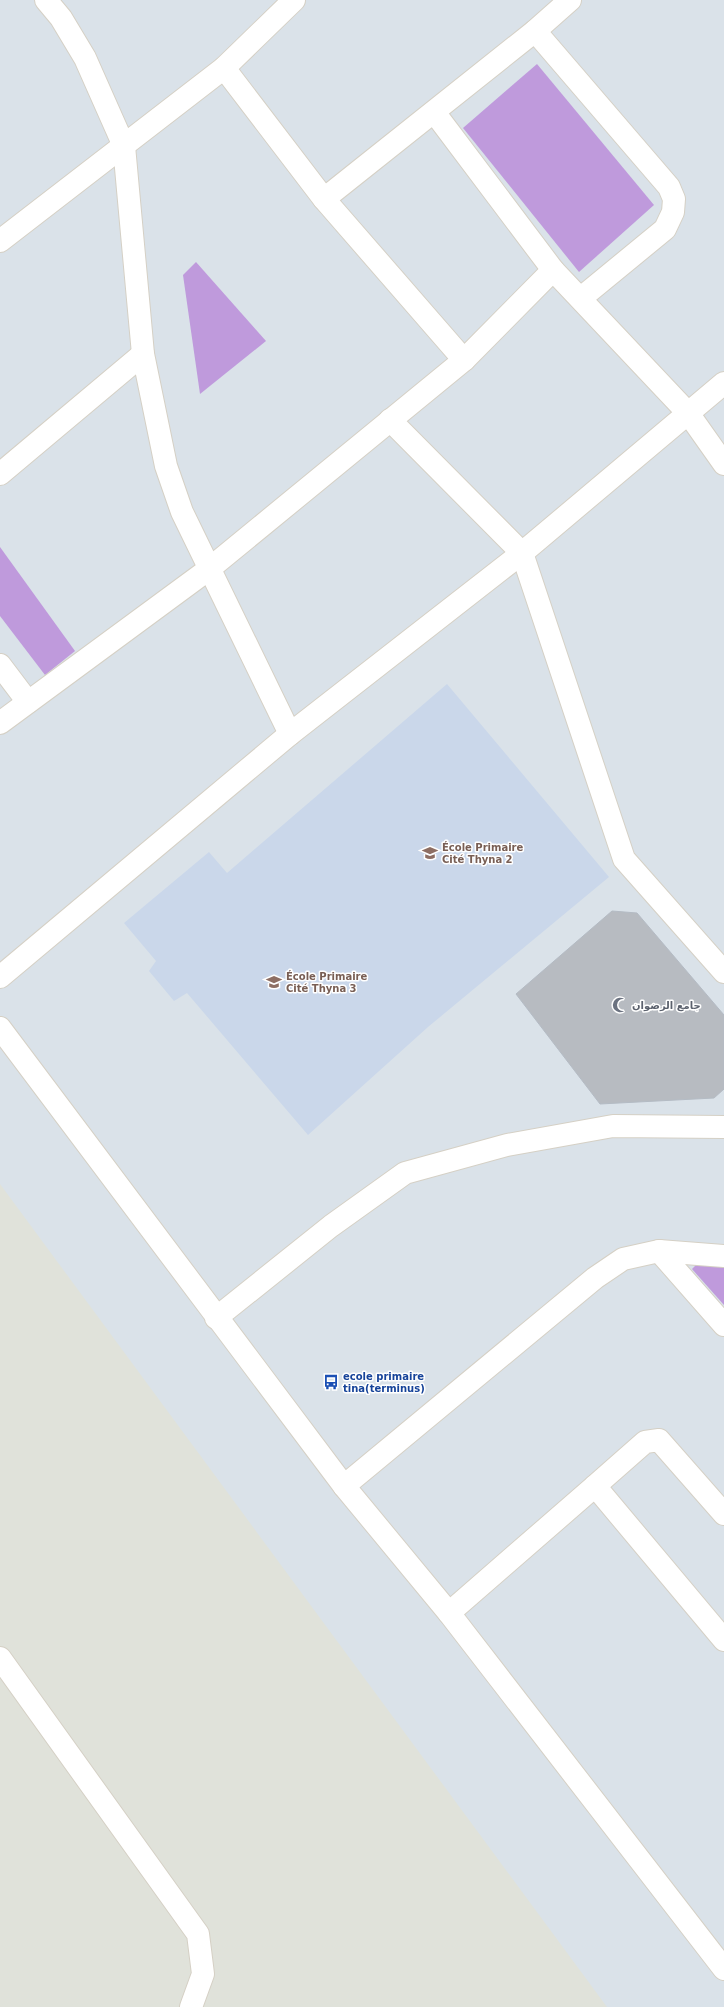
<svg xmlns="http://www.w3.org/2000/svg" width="724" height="2007" viewBox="0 0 724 2007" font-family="'DejaVu Sans',Vazirmatn,sans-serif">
  <rect width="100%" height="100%" fill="#dae2e9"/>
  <path fill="#e0e2da" d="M0,1184L607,2007H0Z"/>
  <path fill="#cad7ea" d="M447,684L609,877L428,1027L308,1135L187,993L174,1001L149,971L156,961L124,923L209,852L227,873Z"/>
  <g fill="#bf9adc">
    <path d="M537,64L654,205L579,272L463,128Z"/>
    <path d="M196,262L266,341L200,394L183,275Z"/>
    <path d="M0,547L75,651L45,675L0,616Z"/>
    <path d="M715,1264L724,1266V1305L692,1269L696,1265Z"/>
  </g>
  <path fill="#b7bbc1" stroke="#b4bbc4" d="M612,911L637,913L724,1015V1089L714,1098L600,1104L516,994Z"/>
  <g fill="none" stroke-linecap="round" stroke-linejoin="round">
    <g stroke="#d5d0c5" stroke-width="24">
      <g id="minor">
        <path d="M46,0L61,18L85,58L124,146L143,354L166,466L182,512L290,734"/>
        <path d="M535,31L669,187L674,199L673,212L665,229L581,298"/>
        <path d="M224,68L324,199L464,360"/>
        <path d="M434,112L553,270L688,413L724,464"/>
        <path d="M324,199L535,31L570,0"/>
        <path d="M0,241L224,68L294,0"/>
        <path d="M390,420L522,553L624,859L724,972"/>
        <path d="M0,474L143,354"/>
        <path d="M0,665L28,702"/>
        <path d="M0,723L209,569L464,360L553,270"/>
        <path d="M0,977L290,734L522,553L724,383"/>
        <path d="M659,1251L724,1325"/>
        <path d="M216,1318L331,1226L405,1173L507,1145L613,1126L724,1127"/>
        <path d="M344,1486L595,1278L623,1259L659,1251L724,1256"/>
        <path d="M595,1486L645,1442L659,1440L724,1514"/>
        <path d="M449,1613L595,1486L724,1640"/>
        <path d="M0,1658L198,1934L203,1974L191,2007"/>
      </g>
    </g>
    <g stroke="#d5d0c5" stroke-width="24">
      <path id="tertiary" d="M0,1028L344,1486L449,1613L724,1969"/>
    </g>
    <use href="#minor" stroke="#fff" stroke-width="22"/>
    <use href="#tertiary" stroke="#fff" stroke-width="22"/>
  </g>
  <defs>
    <g id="school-bare" transform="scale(1.2)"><path d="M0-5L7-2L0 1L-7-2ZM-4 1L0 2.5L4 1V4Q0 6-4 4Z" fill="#8d6e63" stroke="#fff" stroke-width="2.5" paint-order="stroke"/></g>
    <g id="mosque-bare" transform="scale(1.2)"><path d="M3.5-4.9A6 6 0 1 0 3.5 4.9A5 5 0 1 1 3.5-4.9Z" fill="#6b7280" stroke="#fff" stroke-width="2.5" paint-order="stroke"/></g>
    <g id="bus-bare" transform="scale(1.2)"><path d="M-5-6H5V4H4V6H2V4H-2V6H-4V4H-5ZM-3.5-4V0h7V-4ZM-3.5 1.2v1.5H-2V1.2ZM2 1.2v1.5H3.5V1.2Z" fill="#1a4fb4" stroke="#fff" stroke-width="2.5" paint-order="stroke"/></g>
  </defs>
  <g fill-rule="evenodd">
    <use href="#school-bare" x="430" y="853"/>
    <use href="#school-bare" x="274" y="982"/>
    <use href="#mosque-bare" x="620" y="1005"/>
    <use href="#bus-bare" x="331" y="1382"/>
  </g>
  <g text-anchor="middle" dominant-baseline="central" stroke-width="3" stroke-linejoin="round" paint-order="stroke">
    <g font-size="10" font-weight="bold" fill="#785e54" stroke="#fff" text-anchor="start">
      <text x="442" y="847">École Primaire<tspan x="442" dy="12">Cité Thyna 2</tspan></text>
      <text x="286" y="976">École Primaire<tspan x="286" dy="12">Cité Thyna 3</tspan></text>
    </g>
    <g font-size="10" font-weight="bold" fill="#5b616d" stroke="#fff" text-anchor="start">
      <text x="632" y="1005">جامع الرضوان</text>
    </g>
    <g font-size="10" font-weight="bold" fill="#164399" stroke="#fff" text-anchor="start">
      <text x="343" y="1376">ecole primaire<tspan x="343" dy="12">tina(terminus)</tspan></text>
    </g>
  </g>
</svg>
